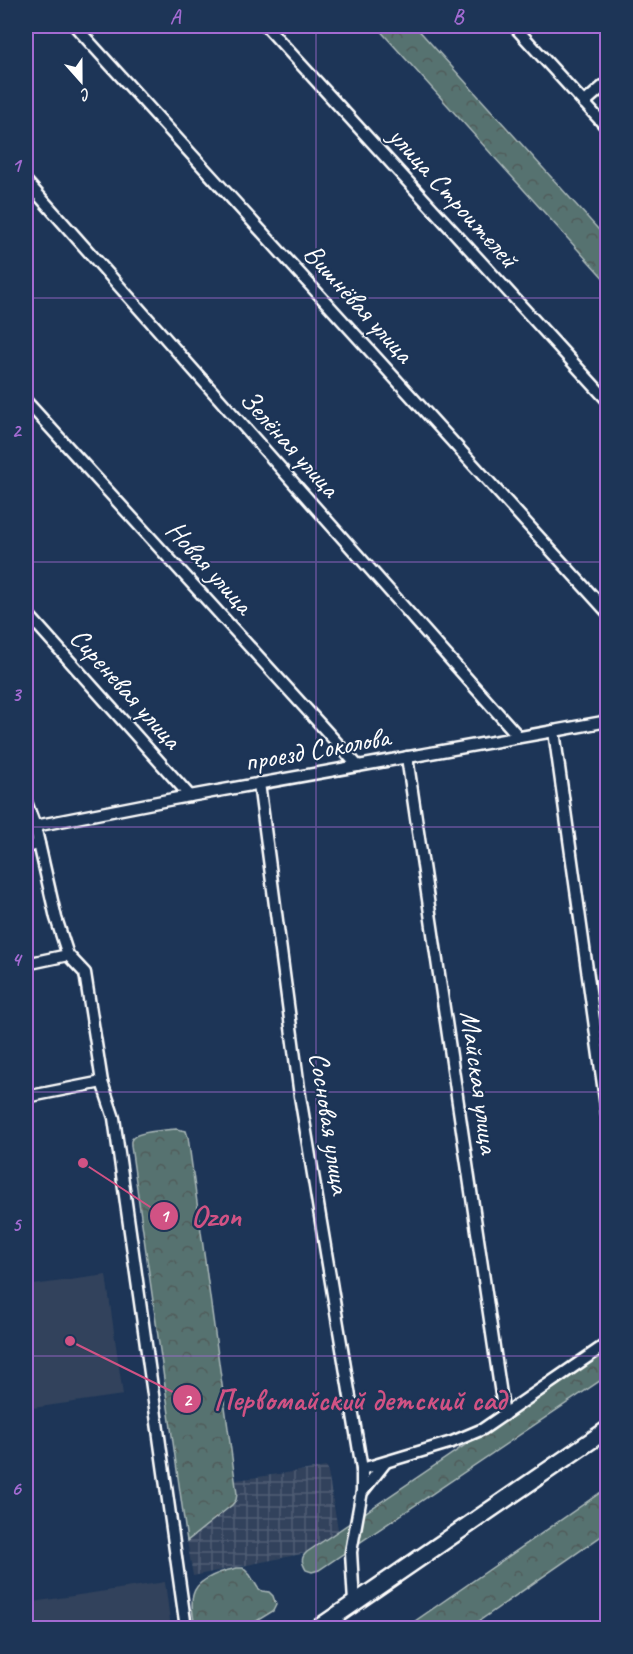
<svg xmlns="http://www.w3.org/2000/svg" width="633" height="1654" viewBox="0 0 633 1654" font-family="Caveat,sans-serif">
  <defs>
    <pattern id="industrial-grid" width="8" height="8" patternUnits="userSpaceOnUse" patternTransform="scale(1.5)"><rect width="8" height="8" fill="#30425c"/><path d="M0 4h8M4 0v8" fill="none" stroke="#4f5e74"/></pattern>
    <pattern id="forest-crowns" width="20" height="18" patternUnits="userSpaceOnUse" patternTransform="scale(1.5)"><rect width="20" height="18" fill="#567270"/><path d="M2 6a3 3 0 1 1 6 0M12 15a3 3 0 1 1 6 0" fill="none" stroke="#505b5a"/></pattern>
  </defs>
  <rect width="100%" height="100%" fill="#1d3557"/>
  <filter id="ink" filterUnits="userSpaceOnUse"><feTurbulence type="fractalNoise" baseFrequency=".0167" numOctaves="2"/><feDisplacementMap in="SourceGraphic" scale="12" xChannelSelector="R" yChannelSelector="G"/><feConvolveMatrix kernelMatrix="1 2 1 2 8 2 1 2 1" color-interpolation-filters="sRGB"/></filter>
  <g filter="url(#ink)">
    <g fill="#30425c">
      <path d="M106,1275L123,1395L26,1409V1286Z"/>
      <path d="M165,1582L171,1628H26V1603Z"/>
    </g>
    <path fill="url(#industrial-grid)" d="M327,1467L341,1546L193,1576L187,1541L232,1505L237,1494L236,1480Z"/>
    <g fill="url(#forest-crowns)" stroke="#aab8b8" stroke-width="1.5">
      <path d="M376,26H415L607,239V282Z"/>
      <path d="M176,1129L186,1131L188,1137L237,1494L236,1500L232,1505L187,1541L131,1146C131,1142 130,1140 134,1137C141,1131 167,1130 176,1129Z"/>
      <path d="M607,1349V1376L319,1570L312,1572L306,1570C302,1563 300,1558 307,1552Z"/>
      <path d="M607,1488V1532L469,1628H405Z"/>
      <path d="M237,1568H243L250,1575L258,1588L262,1591L269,1592L273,1596L276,1605L273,1611L245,1628H195C194,1618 190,1605 193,1595C197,1578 223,1571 237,1568Z"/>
    </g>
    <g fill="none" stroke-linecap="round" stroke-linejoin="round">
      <g stroke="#fff" stroke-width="15">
        <g id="street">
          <path d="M75,26L608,613"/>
          <path d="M266,26L608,401"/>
          <path d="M514,26L608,129"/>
          <path d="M584,103L608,82"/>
          <path d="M26,181L519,737"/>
          <path d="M26,401L358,766"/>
          <path d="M26,612L190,796"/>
          <path d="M554,731L608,1121"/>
          <path d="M407,757L504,1415"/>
          <path d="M259,783L300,1096L362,1469V1491L351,1552L354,1603"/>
          <path d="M26,802L35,826L56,918L68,955L85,973L102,1082L114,1118L186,1628"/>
          <path d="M35,826L173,799L554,731L608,721"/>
          <path d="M26,847L39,844"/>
          <path d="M26,964L68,955"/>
          <path d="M26,1097L102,1082"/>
          <path d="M362,1469L452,1442L483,1429L608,1343"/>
          <path d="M363,1491L385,1463"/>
        </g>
      </g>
      <g stroke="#fff" stroke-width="20">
        <path id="secondary" d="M318,1628L608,1429"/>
      </g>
      <use href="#street" stroke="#1d3557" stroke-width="10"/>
      <use href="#secondary" stroke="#1d3557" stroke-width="15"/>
    </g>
  </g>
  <path fill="none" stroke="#a36bd2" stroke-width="1.5" stroke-opacity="0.55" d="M316,26V1628M26,298H608M26,562H608M26,827H608M26,1092H608M26,1356H608"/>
  <g text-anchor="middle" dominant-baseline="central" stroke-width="4.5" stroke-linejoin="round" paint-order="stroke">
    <g font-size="28" fill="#fff" stroke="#1d3557">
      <text transform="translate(454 197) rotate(48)">улица Строителей</text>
      <text transform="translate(359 303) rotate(48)">Вишнёвая улица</text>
      <text transform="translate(290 443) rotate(48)">Зелёная улица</text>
      <text transform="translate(210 567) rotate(48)">Новая улица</text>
      <text transform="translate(126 688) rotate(48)">Сиреневая улица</text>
      <text transform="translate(317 749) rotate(-10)">проезд Соколова</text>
      <text transform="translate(480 1082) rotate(82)">Майская улица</text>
      <text transform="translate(330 1123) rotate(81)">Сосновая улица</text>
    </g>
  </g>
  <path fill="none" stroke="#d15284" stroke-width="2" d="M83 1163L164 1216M70 1341L187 1399"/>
  <g fill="#d15284" stroke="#1d3557" stroke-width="2">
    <circle cx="83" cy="1163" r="6"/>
    <circle cx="70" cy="1341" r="6"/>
    <circle cx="164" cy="1216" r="15"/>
    <circle cx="187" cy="1399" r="15"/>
  </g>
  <g font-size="18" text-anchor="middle" font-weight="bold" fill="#fff">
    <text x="164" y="1222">1</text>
    <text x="187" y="1406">2</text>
  </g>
  <g font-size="30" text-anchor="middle" font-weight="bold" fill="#d15284" stroke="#1d3557" stroke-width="4.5" stroke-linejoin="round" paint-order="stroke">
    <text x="216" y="1226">Ozon</text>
    <text x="360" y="1410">Первомайский детский сад</text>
  </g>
  <rect width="633" height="1654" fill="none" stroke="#1d3557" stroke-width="66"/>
  <g transform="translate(81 81) rotate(159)" stroke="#1d3557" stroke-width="4.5" paint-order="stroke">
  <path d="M0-4.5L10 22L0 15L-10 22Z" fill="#ffffff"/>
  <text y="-9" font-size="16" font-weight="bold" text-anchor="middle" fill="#ffffff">С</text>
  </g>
  <rect x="33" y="33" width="567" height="1588" fill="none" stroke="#a36bd2" stroke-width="2"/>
  <g font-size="20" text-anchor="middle" font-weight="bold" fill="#a36bd2">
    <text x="175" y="23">A</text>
    <text x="458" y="23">B</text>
    <text x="16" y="172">1</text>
    <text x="16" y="437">2</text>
    <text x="16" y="701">3</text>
    <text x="16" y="966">4</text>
    <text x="16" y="1231">5</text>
    <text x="16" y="1495">6</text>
  </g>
</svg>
